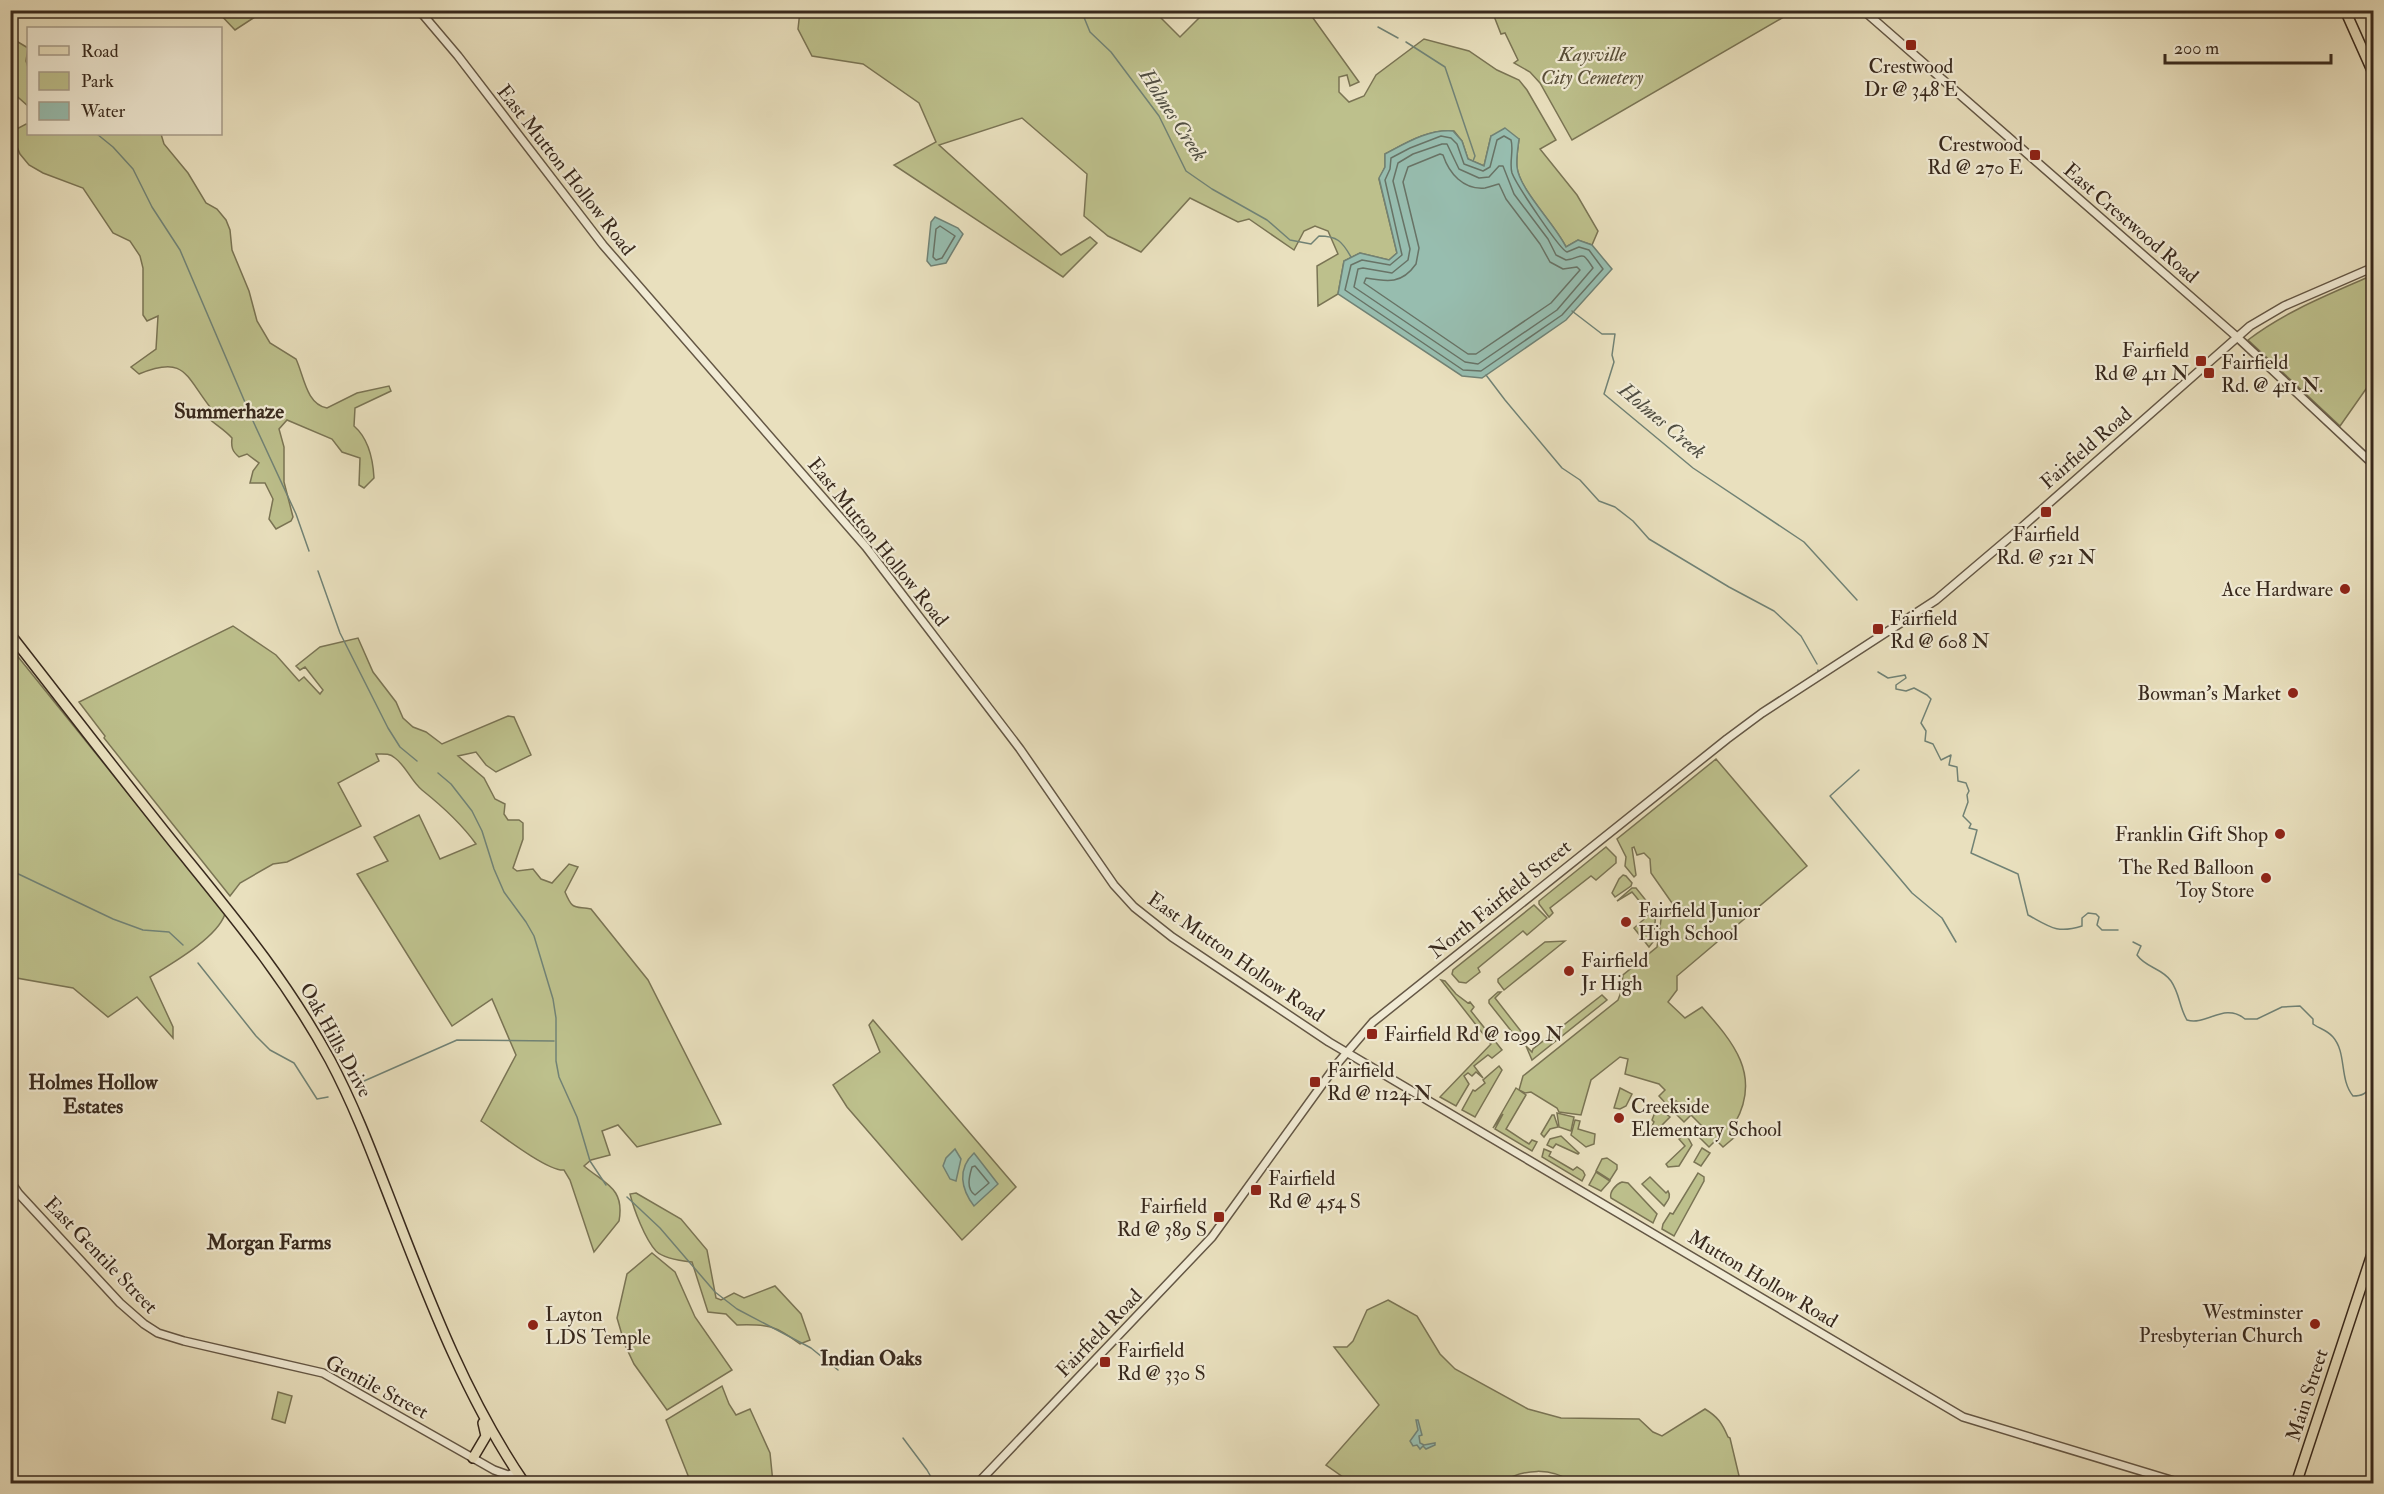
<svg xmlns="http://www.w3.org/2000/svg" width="2384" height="1494" viewBox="0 0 2384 1494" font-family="'IM FELL Double Pica',serif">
  <rect width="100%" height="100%" fill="#e9e0be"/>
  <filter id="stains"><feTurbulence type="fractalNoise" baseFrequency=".00333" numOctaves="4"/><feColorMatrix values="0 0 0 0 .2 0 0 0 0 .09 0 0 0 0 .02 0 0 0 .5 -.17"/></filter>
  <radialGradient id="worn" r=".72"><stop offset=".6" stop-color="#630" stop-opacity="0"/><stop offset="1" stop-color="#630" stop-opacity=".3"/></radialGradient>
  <g fill="#bdc08c" stroke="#7a7454" stroke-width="1.5">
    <path d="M1153,10L1180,37L1206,11H1308L1359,82L1350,86L1347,75L1339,77V92L1349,102L1364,96L1376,75L1424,39L1469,51L1497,70L1519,80L1527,90L1556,140L1540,149L1577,195L1598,231L1592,245L1578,240L1566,247C1555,225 1519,189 1517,167C1516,158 1518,148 1519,139L1491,136L1484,166L1468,159L1462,141L1454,131C1428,129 1406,143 1385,154V167L1379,179L1397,253L1389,260L1360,253L1344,261L1338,294L1318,306L1317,266L1338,254L1328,231L1315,226L1304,231L1294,250L1249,219L1238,222L1190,198L1141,252L1108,236L1084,216L1087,174L1022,118L939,145L1061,255L1090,237L1097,243L1063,277L894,165L936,142L919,103L863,64L812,56L798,29L800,11Z"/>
    <path d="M217,11H264L235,30Z"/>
    <path d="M1492,11L1793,10L1794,11L1572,140L1540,83L1530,72L1514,63L1518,60L1505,33L1501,34Z"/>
    <path d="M18,42L28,48L26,61L28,67V106L11,91L13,77L11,75V47Z"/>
    <path d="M26,124L28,125V134H161L164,144L188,173L206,203L217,209L226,220L230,230L232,250L249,291L257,321L270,343L296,359C304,376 306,404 327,408L357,393L389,386L391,391L355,408L354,426C369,439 373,459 374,478L364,488L359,485L360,458L342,452L332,439L287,420L279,429L284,447V482L293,517L291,521L276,529L269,519L273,499L265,483H250L253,471L259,463L247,454L239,457C232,451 231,447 232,438C224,429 214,424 206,416L210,407C185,375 185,355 139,374L131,367L156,349L158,316L147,321L143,315V268L140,256L130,241L113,233L83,188L43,173L29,165L20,154L15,142L11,140V132Z"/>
    <path d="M2373,275V283L2371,284L2374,290L2373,379L2340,426L2248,340C2286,311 2330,294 2373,275Z"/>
    <path d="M233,626L276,655L299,681L304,677L320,694L323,690L305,667L300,670L296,666L320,647L358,638L373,672L396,702L403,718L413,727L426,732L442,744L508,716L514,717L531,755L496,772L486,765L476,752L458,756L484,778L495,799L505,804L504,814L508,820H519L523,823V839L513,868L517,871L533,869L541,879L552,883L569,864L578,867L565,892C573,911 574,906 591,909L648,980L721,1124L637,1147L618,1125L602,1131L610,1155L591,1160L584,1166C605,1184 625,1188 619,1221L594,1252L570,1180L564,1170C548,1172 497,1132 481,1121L516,1055L492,999L452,1026L357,874L388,861L374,837L419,815L440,859L476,844C461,823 442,806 422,790C411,781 406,766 395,758C389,753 384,754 376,754L379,761L338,783L361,826L287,862L273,864L240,883L230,896L104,738L105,736L79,702Z"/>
    <path d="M11,648L225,914C217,938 171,964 150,977L173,1027V1038L137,997L108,1017L73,988L11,977Z"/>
    <path d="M1716,759L1807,866L1677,976V990L1668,1002L1685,1018L1702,1007C1733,1042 1762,1075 1735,1123L1742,1131L1723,1147L1716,1140L1709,1147L1698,1136L1705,1129L1691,1115L1684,1122L1673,1111L1680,1104L1676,1101L1669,1107L1659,1096L1665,1090L1659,1084L1625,1074L1628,1059L1620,1057L1591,1080L1581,1115L1559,1112L1557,1108L1531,1092L1525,1093L1519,1090L1523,1076L1618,1000L1621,992L1623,975L1657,947L1662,913L1670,914L1672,903L1651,873L1650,859L1644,853L1637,855L1634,847L1632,848L1636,875L1634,877L1625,866L1626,857L1617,839Z"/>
    <path d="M1606,847L1616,857V863L1596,880L1591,876L1550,908L1553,913L1549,917L1539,904V901Z"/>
    <path d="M1623,875L1626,876L1632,883L1631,886L1615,897L1612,893L1619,879Z"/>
    <path d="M1632,888H1636L1656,913L1653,942L1649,947L1634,928L1650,914L1632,892L1617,901Z"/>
    <path d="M1534,905L1547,918L1527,935L1523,931L1478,968L1480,972L1466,983L1459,982L1452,974L1453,970Z"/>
    <path d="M1565,941L1504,990L1498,982V979L1545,942Z"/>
    <path d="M1441,980L1445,981L1456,994L1468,1003L1470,1002L1474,1007L1471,1011L1502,1050L1492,1058L1488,1055L1474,1066L1483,1078L1476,1072L1472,1076L1468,1073L1464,1076L1469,1084L1456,1106L1440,1097L1491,1044Z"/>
    <path d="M1498,992H1501L1495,998L1527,1039L1523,1042H1520L1489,1003V1000Z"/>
    <path d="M1602,995L1607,1000L1532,1060L1526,1046L1532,1052L1533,1049Z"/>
    <path d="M873,1020L1016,1187L962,1240L847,1107L833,1085L880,1052L869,1025Z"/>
    <path d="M1499,1066L1502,1070L1475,1117L1462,1110L1473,1090L1475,1091L1485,1083L1483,1080Z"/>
    <path d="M1516,1088L1526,1095L1506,1129L1529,1144L1532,1140L1537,1142L1532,1151L1495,1129L1503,1114L1493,1128Z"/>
    <path d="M1620,1088L1632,1094L1626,1106L1620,1109L1614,1108Z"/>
    <path d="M1657,1107L1670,1117L1659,1128L1655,1126L1651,1128L1654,1122L1652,1120Z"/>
    <path d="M1557,1113L1574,1117L1571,1131L1559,1127Z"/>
    <path d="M1552,1115H1554L1558,1127L1550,1129L1544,1137L1541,1134Z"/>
    <path d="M1575,1120L1580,1121L1578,1129L1595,1134L1594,1144L1586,1147L1571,1135Z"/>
    <path d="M1679,1132H1685L1692,1145L1679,1166L1668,1167L1666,1164L1685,1146L1679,1139L1682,1136Z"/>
    <path d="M1561,1136L1579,1153L1578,1154L1556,1144L1553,1148L1547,1145L1550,1139Z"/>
    <path d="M1702,1148L1710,1153L1701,1166L1694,1162Z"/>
    <path d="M1544,1149L1551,1152L1549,1156L1573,1170L1577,1167L1583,1171L1585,1175L1582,1181L1542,1157Z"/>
    <path d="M1607,1158L1617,1165V1169L1610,1180L1596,1171L1602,1159Z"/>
    <path d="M1596,1172L1610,1181L1601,1191L1589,1185Z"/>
    <path d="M1698,1173L1704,1177V1181L1674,1236L1662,1229L1663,1224L1670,1213L1673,1214Z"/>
    <path d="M1650,1177L1666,1193L1668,1191C1672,1197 1667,1201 1664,1206L1642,1184Z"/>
    <path d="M1622,1182L1628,1183L1657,1214L1653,1223L1611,1198C1609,1192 1616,1184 1622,1182Z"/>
    <path d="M636,1193L681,1219L707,1250L716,1298L721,1300L734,1293L744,1298L775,1286L801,1314L810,1340L800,1344C775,1325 768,1324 737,1325L726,1314L708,1312L692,1262C682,1261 664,1259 656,1251C645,1239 634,1210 630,1194Z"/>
    <path d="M652,1253L675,1272L695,1317L732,1370L667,1410L634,1364L625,1345L617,1318L627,1274Z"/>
    <path d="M1388,1300L1417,1316L1440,1354L1455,1369L1528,1409L1561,1418L1639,1419L1653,1432L1662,1436L1705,1409C1718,1417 1722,1423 1728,1437L1730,1438L1740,1480L1744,1483H1574C1551,1467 1524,1468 1500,1483L1353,1484L1326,1465L1379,1405L1334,1347H1347L1353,1341L1367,1310Z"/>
    <path d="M722,1386L729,1404L736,1415L750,1409L770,1453L773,1483H691L666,1420Z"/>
    <path d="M278,1392L292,1396L285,1423L272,1419Z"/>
  </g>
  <g fill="#97bdaf" stroke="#718275" stroke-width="1.5">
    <path d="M1505,128L1519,139C1518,148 1516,158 1517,167C1519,189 1555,224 1566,247L1578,240L1592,245L1612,269L1566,320L1482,378L1462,376L1338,294L1344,261L1360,253L1389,260L1397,253L1379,178L1385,167V154C1406,143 1428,129 1453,131L1462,141L1468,159L1484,166L1491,136Z"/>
    <path d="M935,217L958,228L963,234L946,263L931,266L927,261L931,222Z"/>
    <path d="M955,1149L961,1159L956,1181L950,1179L943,1166L946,1158Z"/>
    <path d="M974,1153L998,1184L974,1206C961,1189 957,1169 974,1153Z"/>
    <path d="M1416,1420H1418L1422,1435L1419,1436L1420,1443L1424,1445L1435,1443V1445L1426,1449L1423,1446L1420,1449L1417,1445L1413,1446L1410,1441L1418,1430Z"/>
  </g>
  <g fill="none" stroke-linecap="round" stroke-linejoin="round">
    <g stroke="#687366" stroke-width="1.5">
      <path d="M1441,136L1451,138L1457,144L1464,164L1483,171L1490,167L1497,140L1504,136L1511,140C1514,150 1509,163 1512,173C1516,184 1560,250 1567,252L1579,247L1589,250L1603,269L1562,315L1481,371L1463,370L1345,290L1351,265L1362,260L1390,265L1402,255L1385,180L1390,169L1391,158L1410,148Z"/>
      <path d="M1442,144H1447L1459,169L1479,178L1489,177L1499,166H1503L1514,194L1548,239L1556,255L1566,260C1584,258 1580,248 1593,268L1557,310L1478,364L1465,362L1354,287L1358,269L1363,268L1392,273L1408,260L1410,249L1393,181L1398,163L1413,154Z"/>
      <path d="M1440,154L1443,155C1449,173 1463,190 1485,188C1490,187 1495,185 1499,184L1506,199L1540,244L1550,262L1563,269L1577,267L1580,270L1551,303L1476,354H1468L1364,283L1366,278C1388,282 1402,284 1416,264L1419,248L1403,182L1408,167Z"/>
      <path d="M940,226L955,236L942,258L936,260L933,257L936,229Z"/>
      <path d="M975,1166L989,1183L975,1195C966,1189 969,1177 972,1167Z"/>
    </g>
    <g stroke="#718275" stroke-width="1.5">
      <path d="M1081,10L1090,32L1111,52L1159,116L1186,171L1212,189L1267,220L1290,240L1311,244L1319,236C1337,236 1342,241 1351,257"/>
      <path d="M1378,27L1398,38"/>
      <path d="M1406,42L1445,67L1475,156L1473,161"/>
      <path d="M28,108V109"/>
      <path d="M97,134L113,147L133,169L152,207L180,250L253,421L296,514L309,551"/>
      <path d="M1572,311L1602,334H1615L1612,355L1614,362L1604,394L1693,468L1804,542L1857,600"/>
      <path d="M1486,375L1505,400L1562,468L1580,480L1599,501L1615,507L1633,521L1649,539L1729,587L1774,611L1801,636L1817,664"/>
      <path d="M318,571L340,633L388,728L400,747L417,761"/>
      <path d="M1818,670V672"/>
      <path d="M1878,672L1888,678L1905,675L1906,678L1896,685V689L1906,691L1914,688L1927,695L1931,699L1921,723L1926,731L1925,741L1933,744L1941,760L1951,755L1949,765L1957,767L1958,781L1966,783L1969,791L1967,795L1968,802L1963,816L1971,824L1969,828L1977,830L1971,853L2018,874L2028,915C2050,927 2057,934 2082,926V918L2088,913L2096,914L2099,917L2097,925L2102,930H2118"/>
      <path d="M1859,770L1830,796L1912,893L1942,918L1956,942"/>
      <path d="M438,773L451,784L472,811L482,831L494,869L504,892L526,922L534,936L553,999L556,1018V1061L559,1077L577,1117L590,1161L606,1185"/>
      <path d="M10,870L113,919L143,930L169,932L183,945"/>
      <path d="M2133,942L2141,946L2137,955C2146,968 2162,968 2171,981C2180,994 2179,1007 2187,1020C2206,1026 2224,1002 2245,1019H2257L2282,1007L2300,1006L2313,1019V1024C2320,1029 2327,1030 2333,1037C2347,1053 2339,1079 2353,1096C2365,1096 2366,1092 2374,1084"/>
      <path d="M198,963L256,1036L270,1050L294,1063L317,1099L328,1097"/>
      <path d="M355,1085L457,1040L554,1041"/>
      <path d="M627,1197L660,1228L715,1292L737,1309L811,1348L838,1370"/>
      <path d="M903,1438L927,1470L935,1484"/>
    </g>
    <g stroke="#645745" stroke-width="10">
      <g id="minor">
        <path d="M419,10L458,56L603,245L866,547L1020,749L1114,885L1134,907L1172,937L1329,1042L1963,1417L2184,1484"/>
        <path d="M1863,10L2237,337L2374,465"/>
        <path d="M10,1181L19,1194L120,1303L144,1324L158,1333L184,1341L323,1373L494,1470L508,1475L517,1472"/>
        <path d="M977,1484L1212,1237L1337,1064L1373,1022L1727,739L1762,713L1936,600L2022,527L2250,326L2284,306L2374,267"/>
      </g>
    </g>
    <g stroke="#38291d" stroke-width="12">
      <g id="major">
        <path d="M2345,10L2374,75"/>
        <path d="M10,634C67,707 123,780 181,852C237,921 287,981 330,1060C356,1109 375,1161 395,1212C431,1305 468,1401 525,1484"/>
        <path d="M473,1458L486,1436L483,1423"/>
        <path d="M2296,1484L2374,1248"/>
      </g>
    </g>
    <use href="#minor" stroke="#f1ebd5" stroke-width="7"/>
    <use href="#major" stroke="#e9e0be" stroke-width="9"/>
  </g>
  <g fill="#8f2418" stroke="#f1ebd5" stroke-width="2">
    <rect x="1905" y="39" width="12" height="12" rx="3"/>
    <rect x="2029" y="149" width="12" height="12" rx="3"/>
    <rect x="2195" y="355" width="12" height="12" rx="3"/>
    <rect x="2203" y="367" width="12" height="12" rx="3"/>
    <rect x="2040" y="506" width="12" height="12" rx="3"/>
    <circle cx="2345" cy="589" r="6"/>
    <rect x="1872" y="623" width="12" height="12" rx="3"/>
    <circle cx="2293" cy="693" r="6"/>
    <circle cx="2280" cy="834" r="6"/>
    <circle cx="2266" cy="878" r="6"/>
    <circle cx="1626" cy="922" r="6"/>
    <circle cx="1569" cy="971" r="6"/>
    <rect x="1366" y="1028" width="12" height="12" rx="3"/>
    <rect x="1309" y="1076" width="12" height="12" rx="3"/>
    <circle cx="1619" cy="1118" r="6"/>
    <rect x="1250" y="1184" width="12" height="12" rx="3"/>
    <rect x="1213" y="1211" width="12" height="12" rx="3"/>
    <circle cx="2315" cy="1324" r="6"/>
    <circle cx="533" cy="1325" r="6"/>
    <rect x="1099" y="1356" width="12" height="12" rx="3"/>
  </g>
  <g text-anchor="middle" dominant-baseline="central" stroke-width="4.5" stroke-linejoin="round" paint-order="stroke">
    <g font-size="20" font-style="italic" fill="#594f39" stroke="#f1ebd5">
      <text x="1592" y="54">Kaysville<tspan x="1592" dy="23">City Cemetery</tspan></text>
    </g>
    <g font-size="20" fill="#38291d" stroke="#f1ebd5" text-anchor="start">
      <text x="1911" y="66" text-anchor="middle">Crestwood<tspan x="1911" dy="23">Dr @ 348 E</tspan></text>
      <text x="2023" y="144" text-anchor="end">Crestwood<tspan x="2023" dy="23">Rd @ 270 E</tspan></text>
      <text x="2189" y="350" text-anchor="end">Fairfield<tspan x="2189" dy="23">Rd @ 411 N</tspan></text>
      <text x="2221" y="362">Fairfield<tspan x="2221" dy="23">Rd. @ 411 N.</tspan></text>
      <text x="2046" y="534" text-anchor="middle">Fairfield<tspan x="2046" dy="23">Rd. @ 521 N</tspan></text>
      <text x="2333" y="589" text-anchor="end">Ace Hardware</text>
      <text x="1890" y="618">Fairfield<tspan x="1890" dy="23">Rd @ 608 N</tspan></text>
      <text x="2281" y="693" text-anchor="end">Bowman's Market</text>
      <text x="2268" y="834" text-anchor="end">Franklin Gift Shop</text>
      <text x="2254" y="867" text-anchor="end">The Red Balloon<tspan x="2254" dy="23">Toy Store</tspan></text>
      <text x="1638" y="910">Fairfield Junior<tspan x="1638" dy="23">High School</tspan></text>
      <text x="1581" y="960">Fairfield<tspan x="1581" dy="23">Jr High</tspan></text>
      <text x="1384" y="1034">Fairfield Rd @ 1099 N</text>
      <text x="1327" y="1070">Fairfield<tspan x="1327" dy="23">Rd @ 1124 N</tspan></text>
      <text x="1631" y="1106">Creekside<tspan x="1631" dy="23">Elementary School</tspan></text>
      <text x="1268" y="1178">Fairfield<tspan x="1268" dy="23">Rd @ 454 S</tspan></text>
      <text x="1207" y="1206" text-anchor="end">Fairfield<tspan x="1207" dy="23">Rd @ 389 S</tspan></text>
      <text x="2303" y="1312" text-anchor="end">Westminster<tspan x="2303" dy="23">Presbyterian Church</tspan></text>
      <text x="545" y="1314">Layton<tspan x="545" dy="23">LDS Temple</tspan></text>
      <text x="1117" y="1350">Fairfield<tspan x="1117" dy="23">Rd @ 330 S</tspan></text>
    </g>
    <g font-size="20" fill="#38291d" stroke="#f1ebd5">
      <text transform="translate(566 170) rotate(52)">East Mutton Hollow Road</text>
      <text transform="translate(2131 223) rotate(41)">East Crestwood Road</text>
      <text transform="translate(2086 448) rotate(-41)">Fairfield Road</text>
      <text transform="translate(878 542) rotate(51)">East Mutton Hollow Road</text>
      <text transform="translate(1500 899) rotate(-39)">North Fairfield Street</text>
      <text transform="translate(1236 957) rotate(35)">East Mutton Hollow Road</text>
      <text transform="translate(336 1040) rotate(61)">Oak Hills Drive</text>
      <text transform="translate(101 1255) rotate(46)">East Gentile Street</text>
      <text transform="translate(1763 1279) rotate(31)">Mutton Hollow Road</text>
      <text transform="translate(1099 1333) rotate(-46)">Fairfield Road</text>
      <text transform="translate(377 1387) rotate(28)">Gentile Street</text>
      <text transform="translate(2307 1395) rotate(-72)">Main Street</text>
    </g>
    <g font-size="21" font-style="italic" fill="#504e42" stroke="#f1ebd5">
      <text transform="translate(1173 115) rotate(57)">Holmes Creek</text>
      <text transform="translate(1662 421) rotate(40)">Holmes Creek</text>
    </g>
    <g font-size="21" font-weight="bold" fill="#38291d" stroke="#f1ebd5">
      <text x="229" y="411">Summerhaze</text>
      <text x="93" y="1082">Holmes Hollow<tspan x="93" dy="24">Estates</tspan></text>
      <text x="269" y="1242">Morgan Farms</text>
      <text x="871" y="1358">Indian Oaks</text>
    </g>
  </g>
  <rect width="2384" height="1494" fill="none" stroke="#e9e0be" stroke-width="36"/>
  <rect x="12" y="12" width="2360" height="1470" fill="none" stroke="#38291d" stroke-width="3"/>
  <rect x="18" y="18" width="2348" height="1458" fill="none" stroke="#38291d" stroke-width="1.5"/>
  <rect x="27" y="27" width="195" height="108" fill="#f1ebd5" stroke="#a79d8b" stroke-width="1.5"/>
  <rect x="39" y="46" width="30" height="9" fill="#e9e0be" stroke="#a79d8b" stroke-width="1.5"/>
  <text x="81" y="57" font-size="18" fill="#38291d">Road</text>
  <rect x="39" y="72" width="30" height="18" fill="#bdc08c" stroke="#a79d8b" stroke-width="1.5"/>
  <text x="81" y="87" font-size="18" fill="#38291d">Park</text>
  <rect x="39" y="102" width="30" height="18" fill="#97bdaf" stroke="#a79d8b" stroke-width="1.5"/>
  <text x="81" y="117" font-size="18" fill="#38291d">Water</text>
  <path d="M2165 54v9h166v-9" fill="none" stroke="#38291d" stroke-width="3"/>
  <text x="2174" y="54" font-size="18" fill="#38291d" stroke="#f1ebd5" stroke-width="4.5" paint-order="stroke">200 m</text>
  <rect width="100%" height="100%" filter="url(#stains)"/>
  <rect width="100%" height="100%" fill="url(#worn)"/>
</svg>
